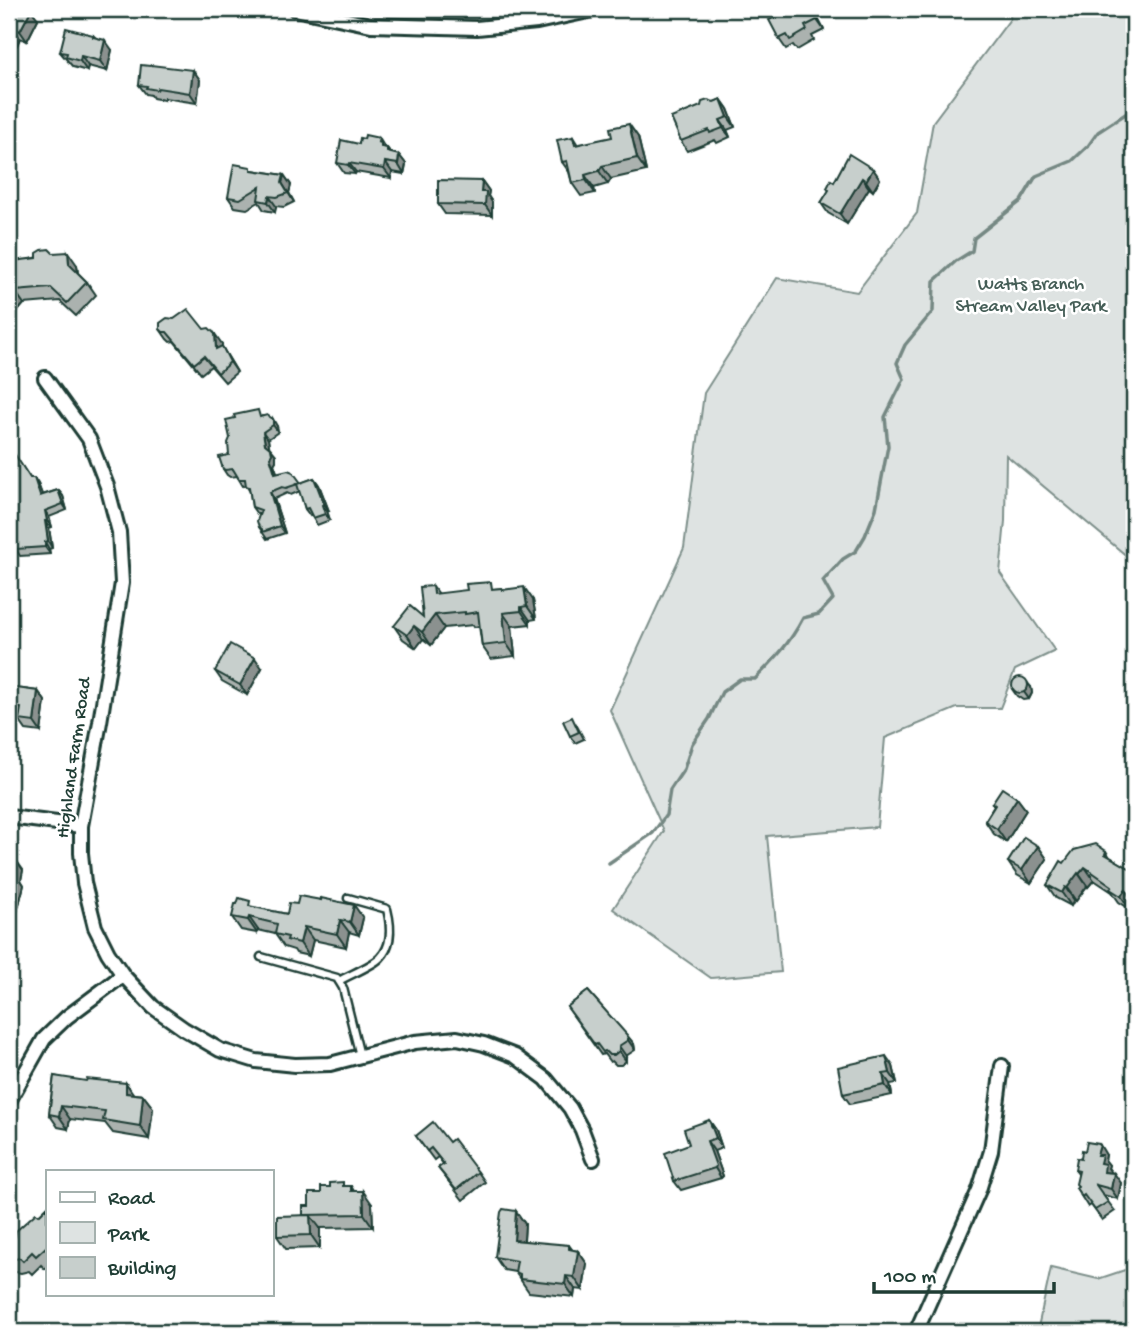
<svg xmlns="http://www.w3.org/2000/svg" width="1143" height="1341" viewBox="0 0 1143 1341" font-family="'Gochi Hand',sans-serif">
  <rect width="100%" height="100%" fill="#fff"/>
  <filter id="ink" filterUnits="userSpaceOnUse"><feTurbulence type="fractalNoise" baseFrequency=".0143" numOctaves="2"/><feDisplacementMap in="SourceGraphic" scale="14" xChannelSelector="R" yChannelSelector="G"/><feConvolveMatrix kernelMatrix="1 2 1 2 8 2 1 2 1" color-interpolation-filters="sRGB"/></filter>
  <g filter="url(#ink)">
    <g fill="#dee3e2" stroke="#7e908b" stroke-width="2">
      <path d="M1011,9H1134V562L1006,455L1005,521L1000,573L1055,651L1015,670L1000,708H957L885,738L877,827L767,836L781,972L711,978L613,909L664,831L610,710L684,548L704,393L777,278L857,292L917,213L933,122L1010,19Z"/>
      <path d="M1134,1267V1332H1037L1051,1268L1098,1279Z"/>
    </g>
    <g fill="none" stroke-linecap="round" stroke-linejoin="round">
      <path stroke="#758883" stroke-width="3.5" d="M609,863L653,833L666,815L670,790L684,769L692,744L709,719L722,692L740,679H755C775,659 790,643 803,618L819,614L833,599L823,581L843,559L856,551L865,536L876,509L888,446L885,417L904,379L897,363L905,345L933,311L934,281L956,261L972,251L974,238L1021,201L1036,176L1072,161L1088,146L1098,132L1127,113L1134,106"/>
      <g stroke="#1f3d34" stroke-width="11">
        <g id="service">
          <path d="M261,957L337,978L343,988L360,1056"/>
          <path d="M339,981C349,975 372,966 380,958C393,945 391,925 387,909L348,898"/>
        </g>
      </g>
      <g stroke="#1f3d34" stroke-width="18">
        <g id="minor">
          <path d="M295,9L371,25L477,28L537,22L598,9"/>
          <path d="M45,378L89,439L107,486L119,532L122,583L100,722L81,826V853L84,883L95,927L108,953L123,975L153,1007L184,1029L220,1050L256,1061L295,1065L330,1064L415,1042L457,1038L484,1044L515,1056L546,1079L570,1108L582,1130L593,1159"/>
          <path d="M9,817L81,826"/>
          <path d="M9,1101L44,1039L67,1017L123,975"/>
          <path d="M916,1332L979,1190L991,1151L1002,1066"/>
        </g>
      </g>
      <use href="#service" stroke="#fff" stroke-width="6"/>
      <use href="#minor" stroke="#fff" stroke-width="12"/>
    </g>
    <g fill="#abb2af" stroke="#1f3d34" stroke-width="2">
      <path d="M9,9L31,10L38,19L27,41L20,38L17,45L9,41Z"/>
      <path d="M813,9L824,30L812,36L814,40L797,50L793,45L786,49L779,39Z"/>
      <path d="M889,9H920L917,17Z"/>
      <path d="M93,35L96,38L112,50L107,71L88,66L87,71L73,67L60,52Z"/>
      <path d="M193,70L200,80L197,103L164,98V100L153,98L151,95L146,94L139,85Z"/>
      <path d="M721,99L728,109L735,127L727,130L730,137L717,143L715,140L687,151L681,141L714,102Z"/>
      <path d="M573,137L578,145L638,137L646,171L611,179L608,184L594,188L595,193L581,196L572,183L569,172L562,162Z"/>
      <path d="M359,144L387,148L391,153L399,155L406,164L404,174L392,172L391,178L356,172L355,174L344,173L337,163Z"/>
      <path d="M873,169L880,179L873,191L869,188L847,224L828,213L821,203L829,191L827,188L834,182Z"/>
      <path d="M253,170L284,175L291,185L289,193L294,202L284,207L276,206L275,212L264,210L259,202L247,209L235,207L228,197Z"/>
      <path d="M482,181L489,191L488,196L492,202V215L445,214L438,204Z"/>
      <path d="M53,253L77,265L78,273L87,282L96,295L76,316L60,301L24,304L12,318L9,315V264H13Z"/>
      <path d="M160,329H204L222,344V347L237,372L225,382L211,366L201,374L174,341L170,342L167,339Z"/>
      <path d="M262,416L277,426L278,432L268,439L269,447L276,455V461L274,464L277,473L301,483L314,478L319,485L329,511H327L330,520L317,525L311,515L310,516L305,509L300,491L291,495L287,493L274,499L285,533L267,539L259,527V514H257L252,507L250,492L246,485L243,486L237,476L230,477L227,475L223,469L229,455Z"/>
      <path d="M9,447L30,478H34L38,484L42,495L58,490L63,496L67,510L49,517L52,527L49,528L52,548L49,549L50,554L20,556L13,545L11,529L9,525Z"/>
      <path d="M433,586L439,594L502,588L503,589L533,600L536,619L530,620V624L512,626L515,656L491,659L482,646L479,626L474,627L473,625L444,628L431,645L423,639L416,648L403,639L394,626L423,617Z"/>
      <path d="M262,668L247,695L222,681L215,671Z"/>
      <path d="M9,687L38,691L45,701L41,732L26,730L19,720L20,717L9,715Z"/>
      <path d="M1031,687L1032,693L1029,699L1023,700L1017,696L1012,689Z"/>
      <path d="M576,724L584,739L575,743L570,736Z"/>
      <path d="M1017,798L1026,810L1006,842L994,834L985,821L994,806L992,803Z"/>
      <path d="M1038,846L1047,859L1031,883L1017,875L1008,862Z"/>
      <path d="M1106,851L1110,857L1134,871V903L1130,909L1119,902L1112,892L1094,880L1088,887L1087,886L1076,901L1074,900L1071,906L1056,898L1047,885L1064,863Z"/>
      <path d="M9,856L23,870L21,880L24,885L16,916L12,915L9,929Z"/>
      <path d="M237,904L287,914L363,918L359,935L349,932L346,947L313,940L309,956L296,953L294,950L284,947L275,934L258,930L257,933L241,930L232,917Z"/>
      <path d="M588,991L634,1044L635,1050L626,1056V1061L621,1065H616L612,1061L610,1062L604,1054L601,1055L567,1007Z"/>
      <path d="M893,1066L897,1083L890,1084L892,1095L850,1104L843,1094Z"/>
      <path d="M54,1076L133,1094L143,1095L153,1108L149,1139L113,1133L105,1123L70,1119L68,1129L58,1127L49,1114Z"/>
      <path d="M709,1120L716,1130L722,1148L714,1151L723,1176L721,1178L681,1190L674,1181Z"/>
      <path d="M416,1136L449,1142L478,1172L485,1182L463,1200L438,1168L443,1164L438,1157L434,1160Z"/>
      <path d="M1085,1151L1106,1155L1105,1160L1109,1165L1108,1168L1121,1183L1118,1199L1103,1195L1115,1211L1102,1220L1091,1205L1088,1207L1076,1188L1078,1186V1174L1075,1170Z"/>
      <path d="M346,1186H351L354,1191L372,1204L373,1227L319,1228L320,1248L286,1249L277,1236L303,1215L309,1206L321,1193Z"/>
      <path d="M47,1207V1267L45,1269L41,1265L32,1274L29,1271L21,1273L9,1271V1243Z"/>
      <path d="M516,1211L525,1224L524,1241L578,1251L587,1264L583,1290L575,1289L574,1297L529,1292L515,1272L504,1270L495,1257Z"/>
    </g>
    <g fill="#8b918f" stroke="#1f3d34" stroke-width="2">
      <path d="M811,9H813L824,30L817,20Z"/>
      <path d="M911,9H920L917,17Z"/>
      <path d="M31,10L38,19L27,41L20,31Z"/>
      <path d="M14,28L20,38L17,45L10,35Z"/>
      <path d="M105,40L112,50L107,71L100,61Z"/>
      <path d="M81,56L88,66L87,71L80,61Z"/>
      <path d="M193,70L200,80L197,103L190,93Z"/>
      <path d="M721,99L728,109L735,127L728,117Z"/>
      <path d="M720,120L727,130L730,137L723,128Z"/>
      <path d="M629,124L638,137L646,171L637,158Z"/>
      <path d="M379,138L385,148H387L394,158L381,147L378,142Z"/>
      <path d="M399,155L406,164L404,174L398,164Z"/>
      <path d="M385,162L392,172L391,178L384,169Z"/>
      <path d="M349,163L356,172L355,174L348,165Z"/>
      <path d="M602,166L611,179L608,184L599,171Z"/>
      <path d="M873,169L880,179L873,191L866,181Z"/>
      <path d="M284,175L291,185L289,193L294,202L282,183Z"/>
      <path d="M585,175L594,188L595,193L586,180Z"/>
      <path d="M862,178L869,188L847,224L840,214Z"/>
      <path d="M482,181L489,191L488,196L492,202V215L485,205L481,192Z"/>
      <path d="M269,196L276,206L275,212L268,202Z"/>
      <path d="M68,252L77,265L78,277L69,264Z"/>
      <path d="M15,291L24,304L12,318L9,314V298Z"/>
      <path d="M215,334L222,344V347L237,372L230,362L216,349Z"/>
      <path d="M273,419L277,426L278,432L273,425Z"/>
      <path d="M263,432L268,439L270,451L265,444Z"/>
      <path d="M271,449L276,455V461L274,464L280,480L275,473L270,457Z"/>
      <path d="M34,478L38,484L45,502L40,496Z"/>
      <path d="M314,478L319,485L329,511L324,504Z"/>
      <path d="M58,490L63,496L67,510L63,504Z"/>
      <path d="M270,492L274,499L285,533L280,526Z"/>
      <path d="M322,505L327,511L330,520L325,514Z"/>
      <path d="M45,511L49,517L52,527L47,521Z"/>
      <path d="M45,521L49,528L52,548L48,541Z"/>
      <path d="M45,542L49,549L50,554L45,547Z"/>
      <path d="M524,587L533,600L536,619L527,606Z"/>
      <path d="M521,607L530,620V624L521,611Z"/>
      <path d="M503,613L512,626L515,656L506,643Z"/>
      <path d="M435,615L444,628L431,645L422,632Z"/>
      <path d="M414,626L423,639L416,648L407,635Z"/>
      <path d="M255,658L262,668L247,695L240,685Z"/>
      <path d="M1026,681L1031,687L1032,693L1029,699L1024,692Z"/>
      <path d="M38,691L45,701L41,732L34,722Z"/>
      <path d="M1017,798L1026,810L1006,842L997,829Z"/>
      <path d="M1038,846L1047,859L1031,883L1022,870Z"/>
      <path d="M14,857L23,870L21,880L24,885L16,916L9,905L11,871Z"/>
      <path d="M1085,867L1094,880L1088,887L1079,874Z"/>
      <path d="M1078,873L1087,886L1076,901L1067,888Z"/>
      <path d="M1065,887L1074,900L1071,906L1062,893Z"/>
      <path d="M1125,890L1134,903L1130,909L1121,896Z"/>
      <path d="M354,905L363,918L359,935L350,922Z"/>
      <path d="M9,910L12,915L9,929Z"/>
      <path d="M249,917L258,930L257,933L248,920Z"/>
      <path d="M340,920L349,932L346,947L337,934Z"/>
      <path d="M304,927L313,940L309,956L300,943Z"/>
      <path d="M627,1035L634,1044L635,1050L628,1040Z"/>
      <path d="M619,1046L626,1056V1061L619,1051Z"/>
      <path d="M886,1056L893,1066L897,1083L890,1073Z"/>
      <path d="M883,1074L890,1084L892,1095L885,1085Z"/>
      <path d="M126,1083L135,1096L126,1093Z"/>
      <path d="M143,1095L153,1108L149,1139L140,1126Z"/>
      <path d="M61,1106L70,1119L68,1129L59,1116Z"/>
      <path d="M709,1120L716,1130L722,1148L716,1138Z"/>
      <path d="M707,1141L714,1151L723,1176L721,1178L715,1168Z"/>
      <path d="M1100,1145L1106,1155L1105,1160L1109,1165L1108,1168L1112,1174L1104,1172L1097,1155Z"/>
      <path d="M1114,1173L1121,1183L1118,1199L1111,1189Z"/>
      <path d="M363,1191L372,1204L373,1227L364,1214Z"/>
      <path d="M516,1211L525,1224L523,1253L514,1240Z"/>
      <path d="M310,1215L320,1228V1248L311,1235Z"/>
      <path d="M569,1245L577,1256L578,1251L587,1264L583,1290L574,1277Z"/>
      <path d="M566,1276L575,1289L574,1297L565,1284Z"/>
    </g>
    <g fill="#c7cfcc" stroke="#1f3d34" stroke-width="2">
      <path d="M9,9L31,10L20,31L14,28L10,35H9Z"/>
      <path d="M791,9H811L817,20L805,26L807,30L790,40L787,35L779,39L769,20Z"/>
      <path d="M66,28L93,35V37L105,40L100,61L81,56L80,61L66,57L67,53L60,52Z"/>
      <path d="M141,65L150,66L151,65L193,70L190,93L158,88L157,90L146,88L147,86L139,85Z"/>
      <path d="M721,99L728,117L720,120L723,128L710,133L709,130L681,141L671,118L701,106L702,102L708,100L714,102Z"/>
      <path d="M629,124L637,158L602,166L599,171L585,175L586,180L572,183L567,161L562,162L557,140L573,137L575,145L612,137L610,128Z"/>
      <path d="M365,135L379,138L378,142L381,143V147L387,148V152L399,155L398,164L385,162L384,169L349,163L348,165L337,163L341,140L359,144L360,138L364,139Z"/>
      <path d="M849,154L873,169L866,181L862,178L840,214L821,203L829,190L827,188L831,180L834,182Z"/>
      <path d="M234,164L251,167V170L284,175L282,183L288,193L277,197L269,196L268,202L258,200L260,187L240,199L228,197Z"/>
      <path d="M438,180L482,181L481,192H486L485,205L438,204Z"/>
      <path d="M49,249L53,253L68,252L69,264L87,282L67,303L51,288L15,291L9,298V264H13V261L37,258V253L42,250Z"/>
      <path d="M188,309L204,329L209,328L215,334L216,349L222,346L230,362L218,373L204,356L194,364L167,332H163L160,329V323L167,318L174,319Z"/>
      <path d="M258,410L260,417L267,415L273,419V425L263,432L265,444L271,449L272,454L270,457L275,473L288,470L293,472L301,483L286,488L282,487L270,492L280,526L262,532V529L259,527L257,521L261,510L252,507L249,487L246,486L245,479H239L233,469L225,470L223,469L219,457L229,455L228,443L230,438L226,420L235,418L234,415Z"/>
      <path d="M9,448L12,454L14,453L30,478H34L40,496L58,490L63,504L45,511L47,521H45L48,541L45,542V547L16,549L15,545H13L11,524L9,525Z"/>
      <path d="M314,478L324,504L322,505L325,514L313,518L308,508L305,509L297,484Z"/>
      <path d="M491,582L492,589L502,588V590L524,587L527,606L521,607V611L503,613L506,643L482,646L478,612L465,614V612L435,615L422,632L414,626L407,635L394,626L410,606L423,617L420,587L433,586L434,594L467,590L466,584Z"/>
      <path d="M230,644L255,658L240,685L215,671Z"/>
      <circle cx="1020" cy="685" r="8"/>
      <path d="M9,687L38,691L34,722L19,720L21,708L9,706Z"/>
      <path d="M572,717L579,732L570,736L563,721Z"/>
      <path d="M1002,788L1017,798L997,829L985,821L995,805L992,803Z"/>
      <path d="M1024,837L1038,846L1022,870L1008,862Z"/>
      <path d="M1096,844L1106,851L1105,854L1134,871V896L1125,890L1121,896L1110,889L1112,886L1085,867L1079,874L1078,873L1067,888L1065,887L1062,893L1047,885L1061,861L1064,863L1074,850Z"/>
      <path d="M9,856L14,857L11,871L15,872L9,898Z"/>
      <path d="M299,896L321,900V898L354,905L350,922L340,920L337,934L304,927L300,943L287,940L288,937L275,934L277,924L249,917L248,920L232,917L235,904H237L239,898L250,901L249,906L287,914L289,903L297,904Z"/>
      <path d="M588,991L627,1035L628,1040L619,1046V1051L614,1055H609L605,1051L603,1052L597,1044L595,1045L567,1007Z"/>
      <path d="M886,1056L890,1073L883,1074L885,1085L843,1094L838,1067Z"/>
      <path d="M54,1076L86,1081L87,1079L126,1083V1093L143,1095L140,1126L103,1120L105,1111L61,1106L59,1116L49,1114Z"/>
      <path d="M709,1120L716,1138L707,1141L716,1166L715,1168L674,1181L665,1153L689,1144L684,1129Z"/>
      <path d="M433,1122L449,1142L453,1139L478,1172L456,1190L438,1168L444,1164L431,1148L427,1151L416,1136Z"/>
      <path d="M1087,1142L1099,1144L1100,1145L1097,1155H1102L1100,1163L1105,1164L1104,1172L1114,1173L1111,1189L1096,1185L1108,1202L1095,1210L1084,1195L1082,1197L1076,1188L1078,1186L1076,1184L1079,1171L1075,1170L1077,1158L1081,1159L1082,1150L1085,1151Z"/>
      <path d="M343,1182V1186H351V1191H363L364,1214L303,1215V1206H309V1193H321V1187H330V1183Z"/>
      <path d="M47,1207V1246L36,1256L32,1252L23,1261L20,1258L9,1260V1243L15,1237L16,1231L36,1213L39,1215Z"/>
      <path d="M503,1209L516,1211L514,1240L569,1245V1249L578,1251L574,1277L566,1276L565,1284L520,1279V1274L515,1272L517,1261L495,1257L501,1212Z"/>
      <path d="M310,1215L311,1235L277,1236V1216Z"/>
    </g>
  </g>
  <g text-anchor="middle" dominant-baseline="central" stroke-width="5" stroke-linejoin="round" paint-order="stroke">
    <g font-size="19" fill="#455e57" stroke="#fff">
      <text x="1031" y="285">Watts Branch<tspan x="1031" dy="22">Stream Valley Park</tspan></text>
    </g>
    <g font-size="19" fill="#1f3d34" stroke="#fff">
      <text transform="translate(75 758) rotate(-82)">Highland Farm Road</text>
    </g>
  </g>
  <rect width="1143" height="1341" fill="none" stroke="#fff" stroke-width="35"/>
  <rect x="18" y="18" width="1108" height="1306" fill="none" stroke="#1f3d34" stroke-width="2.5" filter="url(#ink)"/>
  <rect x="46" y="1170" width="228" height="126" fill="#ffffff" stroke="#a5b1ae" stroke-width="2"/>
  <rect x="60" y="1192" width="35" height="10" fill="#ffffff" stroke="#a5b1ae" stroke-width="2"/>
  <text x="108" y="1204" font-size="21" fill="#1f3d34">Road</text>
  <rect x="60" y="1222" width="35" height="21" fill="#dee3e2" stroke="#a5b1ae" stroke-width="2"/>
  <text x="108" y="1240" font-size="21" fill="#1f3d34">Park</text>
  <rect x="60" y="1257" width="35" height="21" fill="#c7cfcc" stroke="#a5b1ae" stroke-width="2"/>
  <text x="108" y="1274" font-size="21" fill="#1f3d34">Building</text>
  <path d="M874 1282v10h180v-10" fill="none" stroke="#1f3d34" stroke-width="3.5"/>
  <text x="884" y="1282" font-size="21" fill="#1f3d34" stroke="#ffffff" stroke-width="5" paint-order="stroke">100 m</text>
</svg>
